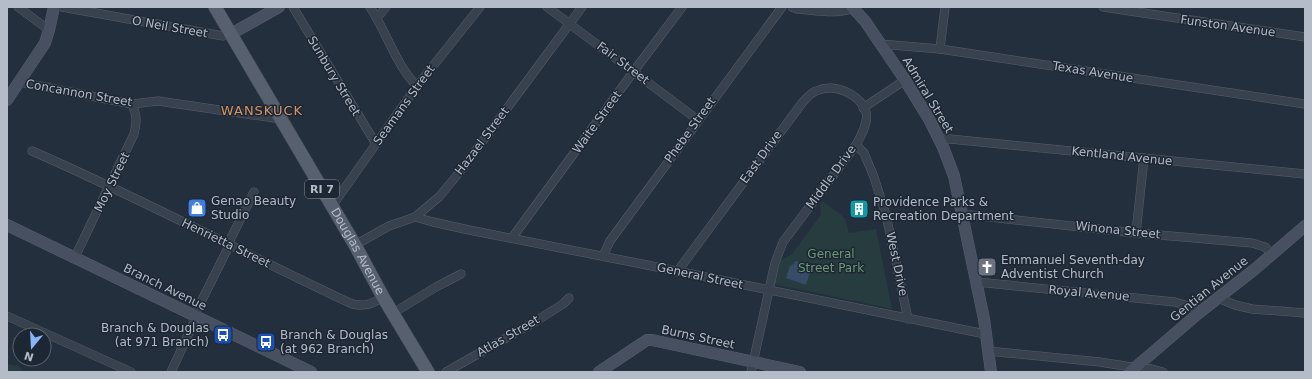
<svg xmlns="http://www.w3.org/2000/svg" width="1312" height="379" viewBox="0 0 1312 379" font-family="'DejaVu Sans',sans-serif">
  <defs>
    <pattern id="forest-firs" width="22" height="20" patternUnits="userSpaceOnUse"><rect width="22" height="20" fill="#263c3f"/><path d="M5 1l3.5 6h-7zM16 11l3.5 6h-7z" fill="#435659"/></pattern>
  </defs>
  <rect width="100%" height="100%" fill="#242f3e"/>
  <path fill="url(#forest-firs)" d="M7,364L19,366L21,370L25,372H7Z"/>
  <path fill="#263c3f" d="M822,201L841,215L845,219L849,233L876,229L892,309L774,284L780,261L792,254L821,215L820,204Z"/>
  <path fill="#394c67" d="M795,261L813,265L811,273L809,275L806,285L786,278L790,266L794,264Z"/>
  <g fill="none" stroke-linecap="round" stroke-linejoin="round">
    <g stroke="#565f6c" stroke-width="9">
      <g id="street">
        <path d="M18,7L49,30"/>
        <path d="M62,7L223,36L231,34"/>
        <path d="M293,7L376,144"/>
        <path d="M370,7C386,31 397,67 417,86"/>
        <path d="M547,7L698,120"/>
        <path d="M792,7L797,9C815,10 836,15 853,8"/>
        <path d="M1103,7L1305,37"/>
        <path d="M377,18L386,7"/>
        <path d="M880,44L940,49L1305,104"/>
        <path d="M940,49L945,7"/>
        <path d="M19,82L132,104L158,101L281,119"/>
        <path d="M863,108L905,80"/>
        <path d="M940,139H950L1305,174"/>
        <path d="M856,145L864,153L874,177L886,215L908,319"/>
        <path d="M32,151C140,198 245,254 352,304C367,307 371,304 383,297"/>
        <path d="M332,206L417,86L480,7"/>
        <path d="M962,216L971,215L1136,233L1252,243L1265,247L1272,254"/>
        <path d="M415,217L433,222L469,230L647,265L985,334"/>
        <path d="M1136,233L1144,158"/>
        <path d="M512,238L634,71L682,7"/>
        <path d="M355,245L389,226L415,217L439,197L462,169L582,7"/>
        <path d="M603,256L610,241L782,7"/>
        <path d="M75,257L134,134C137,122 137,115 132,104"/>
        <path d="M677,272L802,103C806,99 810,93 816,91C834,83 859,93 866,112C869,122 861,136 856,145L783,242L775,263L751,372"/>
        <path d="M977,282L1175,302L1195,308L1200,312"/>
        <path d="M1218,298L1235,305L1252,309L1305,313"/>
        <path d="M393,313L436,287L461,274"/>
        <path d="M7,316L131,372"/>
        <path d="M988,351L1100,362L1125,366L1152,369L1163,372"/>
        <path d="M171,372L194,322L197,310L227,250L230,240L254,192"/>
        <path d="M446,372L536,321L563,304L569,298"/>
      </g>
    </g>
    <g stroke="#565f6c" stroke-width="12">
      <g id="secondary">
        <path d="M852,7L865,21L905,80L929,119L943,147L954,176L984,319L991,372"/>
        <path d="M231,34L279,7"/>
        <path d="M7,100L45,43L49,30L54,7"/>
        <path d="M7,225L311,372"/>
        <path d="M599,372L647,340H652L800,372"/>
        <path d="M1130,372L1200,312L1255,269L1305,226"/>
      </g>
    </g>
    <g stroke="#414a57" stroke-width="14">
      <g id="primary">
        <path id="s1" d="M215,7L355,245L383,297L428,372"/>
      </g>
    </g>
    <use href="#street" stroke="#38414e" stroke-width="8"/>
    <use href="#secondary" stroke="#465061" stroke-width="11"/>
    <use href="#primary" stroke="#56606e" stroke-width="13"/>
  </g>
  <defs>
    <g id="shop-square" transform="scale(1)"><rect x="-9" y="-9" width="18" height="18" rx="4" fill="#3f7fe0" stroke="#1d2633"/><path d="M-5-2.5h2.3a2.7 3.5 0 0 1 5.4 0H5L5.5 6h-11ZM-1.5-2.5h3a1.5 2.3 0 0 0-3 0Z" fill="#fff"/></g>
    <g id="building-square" transform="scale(1)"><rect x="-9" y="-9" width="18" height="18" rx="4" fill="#0f9aa8" stroke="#1d2633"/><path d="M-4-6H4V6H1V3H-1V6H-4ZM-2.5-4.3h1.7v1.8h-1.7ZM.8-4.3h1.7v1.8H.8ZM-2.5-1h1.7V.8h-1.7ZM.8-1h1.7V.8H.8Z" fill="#fff"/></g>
    <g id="church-square" transform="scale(1)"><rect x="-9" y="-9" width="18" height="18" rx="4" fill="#6b7280" stroke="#1d2633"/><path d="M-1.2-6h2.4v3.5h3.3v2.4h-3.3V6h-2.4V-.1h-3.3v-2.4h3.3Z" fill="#fff"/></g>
    <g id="bus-square" transform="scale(1)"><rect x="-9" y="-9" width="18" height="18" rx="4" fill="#1a4fb4" stroke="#1d2633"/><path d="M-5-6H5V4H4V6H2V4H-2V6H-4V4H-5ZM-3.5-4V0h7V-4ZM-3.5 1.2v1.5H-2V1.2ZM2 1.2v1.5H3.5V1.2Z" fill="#fff"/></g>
  </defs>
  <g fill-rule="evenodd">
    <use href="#shop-square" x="197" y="208"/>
    <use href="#building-square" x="859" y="209"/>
    <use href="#church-square" x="987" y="267"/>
    <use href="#bus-square" x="223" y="335"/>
    <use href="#bus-square" x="266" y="342"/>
  </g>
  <g text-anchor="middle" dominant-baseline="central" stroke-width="3" stroke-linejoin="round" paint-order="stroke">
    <rect fill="#1d2633" stroke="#878f9c" stroke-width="1" x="305" y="180" width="34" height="18" rx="3"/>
    <g font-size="11" font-weight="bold" fill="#b4bcc9">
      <text x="322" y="189">RI 7</text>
    </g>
    <g font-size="12" fill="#b4bcc9" stroke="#1d2633">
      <text transform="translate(1228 26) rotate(8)">Funston Avenue</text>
      <text transform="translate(170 27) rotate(10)">O Neil Street</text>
      <text transform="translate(623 63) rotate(37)">Fair Street</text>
      <text transform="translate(1093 72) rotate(9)">Texas Avenue</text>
      <text transform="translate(334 76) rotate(59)">Sunbury Street</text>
      <text transform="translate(79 93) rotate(10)">Concannon Street</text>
      <text transform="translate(928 95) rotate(59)">Admiral Street</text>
      <text transform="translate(404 105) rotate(-54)">Seamans Street</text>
      <text transform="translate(597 122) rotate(-54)">Waite Street</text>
      <text transform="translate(690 130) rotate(-54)">Phebe Street</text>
      <text transform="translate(482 141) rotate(-53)">Hazael Street</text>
      <text transform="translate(1122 156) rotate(6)">Kentland Avenue</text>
      <text transform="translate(761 157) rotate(-54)">East Drive</text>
      <text transform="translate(831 177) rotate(-54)">Middle Drive</text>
      <text transform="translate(112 182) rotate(-64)">Moy Street</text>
      <text transform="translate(1118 230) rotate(6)">Winona Street</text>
      <text transform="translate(226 243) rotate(26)">Henrietta Street</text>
      <text stroke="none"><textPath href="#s1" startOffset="283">Douglas Avenue</textPath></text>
      <text transform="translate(897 264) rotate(78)">West Drive</text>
      <text transform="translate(700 276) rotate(12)">General Street</text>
      <text transform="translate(165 287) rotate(26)">Branch Avenue</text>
      <text transform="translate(1209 289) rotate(-39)">Gentian Avenue</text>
      <text transform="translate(1089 293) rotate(5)">Royal Avenue</text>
      <text transform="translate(508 336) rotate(-30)">Atlas Street</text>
      <text transform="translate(698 337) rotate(12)">Burns Street</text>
    </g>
    <g font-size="12" fill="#b4bcc9" stroke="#1d2633" text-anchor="start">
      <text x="211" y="201">Genao Beauty<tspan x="211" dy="14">Studio</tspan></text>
      <text x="873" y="202">Providence Parks &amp;<tspan x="873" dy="14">Recreation Department</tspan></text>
      <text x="1001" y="260">Emmanuel Seventh-day<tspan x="1001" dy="14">Adventist Church</tspan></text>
      <text x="209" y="328" text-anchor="end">Branch &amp; Douglas<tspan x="209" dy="14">(at 971 Branch)</tspan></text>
      <text x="280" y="335">Branch &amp; Douglas<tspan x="280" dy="14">(at 962 Branch)</tspan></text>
    </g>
    <g font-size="12" fill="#6b9a76" stroke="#1d2633">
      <text x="831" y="254">General<tspan x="831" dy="14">Street Park</tspan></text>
    </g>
    <g font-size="13" letter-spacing="1" fill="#d59563" stroke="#1d2633">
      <text x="262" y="110">WANSKUCK</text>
    </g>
  </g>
  <rect width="1312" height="379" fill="none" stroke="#b4bcc9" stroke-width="16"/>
  <g transform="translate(32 347) rotate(198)"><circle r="19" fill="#1d2633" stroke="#59626f"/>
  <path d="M0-3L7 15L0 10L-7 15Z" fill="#8ab4f8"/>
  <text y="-6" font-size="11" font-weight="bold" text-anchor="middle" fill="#b4bcc9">N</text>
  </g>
</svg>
